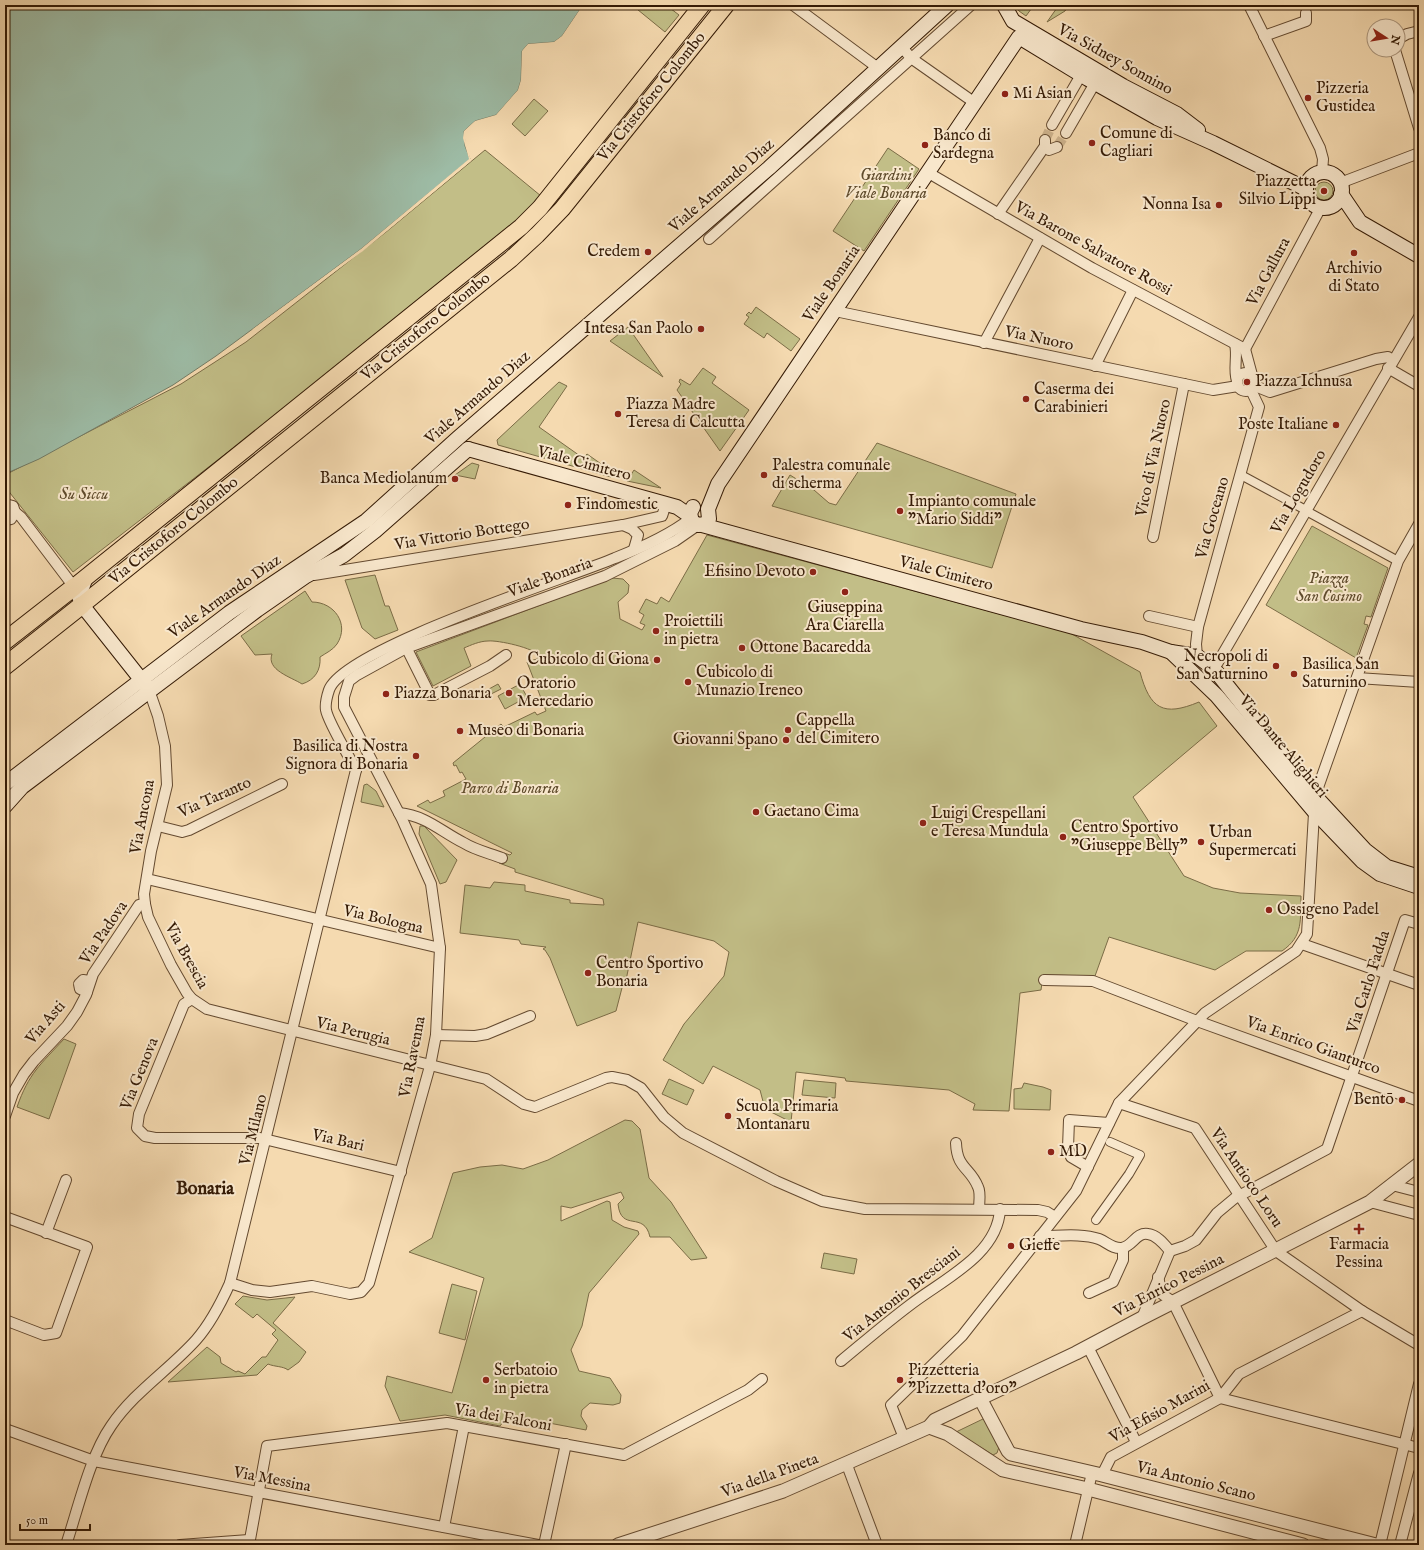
<svg xmlns="http://www.w3.org/2000/svg" width="1424" height="1550" viewBox="0 0 1424 1550" font-family="'IM FELL English',serif">
  <rect width="100%" height="100%" fill="#f5dab0"/>
  <filter id="stains"><feTurbulence type="fractalNoise" baseFrequency=".005" numOctaves="4"/><feColorMatrix values="0 0 0 0 .2 0 0 0 0 .09 0 0 0 0 .02 0 0 0 .5 -.17"/></filter>
  <radialGradient id="worn" r=".72"><stop offset=".6" stop-color="#630" stop-opacity="0"/><stop offset="1" stop-color="#630" stop-opacity=".3"/></radialGradient>
  <g fill="#c2be87" stroke="#7b6c46">
    <path d="M632,5H666L679,15L665,32Z"/>
    <path d="M1015,5H1034L1026,16L1019,11Z"/>
    <path d="M1059,5H1069L1065,11L1047,22Z"/>
    <path d="M534,99L548,111L525,136L512,124Z"/>
    <path d="M888,148L919,169L864,251L833,231Z"/>
    <path d="M485,150L541,196L517,221L250,435L73,572L10,493L5,485V475L181,384L246,342L386,232Z"/>
    <circle cx="1324" cy="191" r="9"/>
    <path d="M756,307L800,339L791,351L767,333L764,338L744,324L749,317L746,315L749,312L751,314Z"/>
    <path d="M628,327L663,377L610,341Z"/>
    <path d="M703,368L716,377L712,383L749,410L720,451L677,390L681,384L679,382L680,379L690,385Z"/>
    <path d="M559,382L567,386L539,427L583,458L587,454L614,473L611,477L498,445L497,440Z"/>
    <path d="M877,443L1016,494L992,568L772,506L790,475L814,490L829,503L836,505Z"/>
    <path d="M472,463L479,465L475,479L455,475Z"/>
    <path d="M634,470L661,488L627,481Z"/>
    <path d="M1312,526L1388,568L1371,617L1366,616L1364,624L1368,625L1356,658L1266,605Z"/>
    <path d="M707,535L1070,633L1140,672C1150,709 1163,717 1199,702L1217,726L1133,797L1184,876L1213,888L1240,893L1301,896C1300,919 1304,936 1282,951H1246L1215,970L1109,937L1095,976L1043,975L1041,990L1020,993L1009,1111L973,1110L975,1104L949,1090L846,1081L845,1078L796,1072L791,1122L765,1109L760,1090L713,1066L703,1084L663,1060L684,1024L724,976L729,952L714,941L638,922L625,985L623,984L616,1011L577,1026L550,958L545,950L543,949L546,947L521,944L519,940L460,933L465,885L490,888L494,882L525,885V891L570,900V903L604,905L603,899L515,872V869L499,863L504,853L510,855L512,853L417,806L428,800L430,803L445,796L443,791L466,779L462,772L460,773L456,765L454,766L453,763L501,724L504,727L535,712L537,715L546,711L527,662L537,659L539,656C535,648 498,640 488,641C480,641 471,645 464,648L471,666L433,686L416,652L612,578L623,579L629,585L628,593L618,602L620,619L642,630L645,625L640,623L644,615L639,612L646,599L657,604L661,597L669,602Z"/>
    <path d="M375,575L385,606H389L398,630L375,639L362,628L345,580Z"/>
    <path d="M305,591L312,602C334,602 350,624 337,644C333,650 326,653 320,657C321,670 315,680 302,684C291,677 266,670 272,654L255,655L241,636Z"/>
    <path d="M498,684L501,689L491,694L489,689Z"/>
    <path d="M520,684L527,697L505,709L498,696Z"/>
    <path d="M367,784L376,791L384,807L361,802L364,785Z"/>
    <path d="M420,826H424L457,860L446,882L440,884L419,834Z"/>
    <path d="M64,1039L76,1044L49,1119L17,1107C29,1073 40,1065 64,1039Z"/>
    <path d="M669,1079L694,1090L687,1105L662,1094Z"/>
    <path d="M804,1080L836,1083L835,1098L802,1095Z"/>
    <path d="M1024,1083L1043,1087L1051,1090L1050,1110L1014,1109V1089L1022,1088Z"/>
    <path d="M625,1120L632,1121L640,1129L649,1178L671,1202L707,1258L691,1260L670,1237H650C644,1210 621,1233 618,1204L624,1198L621,1192L571,1208L561,1206V1221L607,1201L610,1202L612,1220L624,1227L638,1231L639,1234L589,1293L582,1326L571,1350L579,1371L610,1378L621,1395L620,1403L613,1405L590,1403L582,1410L581,1416L587,1426L586,1430L512,1416L507,1417L500,1426L445,1415L400,1421L385,1386L387,1376L452,1393L484,1278L409,1252L432,1238L453,1173L480,1167L502,1165L523,1169L548,1160Z"/>
    <path d="M824,1253L857,1259L854,1274L821,1268Z"/>
    <path d="M452,1284L477,1291L465,1340L439,1333Z"/>
    <path d="M243,1296L267,1300L295,1297L273,1323L306,1352L299,1362L288,1370C283,1366 275,1367 268,1364L257,1375L168,1382L207,1347L220,1357L221,1363L236,1372L238,1371L245,1374L262,1357H266L278,1340L272,1334L276,1330L257,1314L253,1318L235,1304Z"/>
    <path d="M985,1418L999,1447L997,1453L993,1455L956,1432Z"/>
  </g>
  <path fill="#9dbba5" stroke="#737b65" d="M5,5H583L562,36L554,42L528,44L522,51L521,80L518,90L496,115L475,121L464,131L465,146L470,159L361,249L216,356L173,385L39,459L5,474Z"/>
  <path fill="#f5dab0" d="M583,5H585L563,37L555,44L529,46L524,52L523,80L520,91L508,105L493,119L482,120L470,127L466,132L465,138L471,161L363,251L251,333L253,329L361,249L469,159L463,138L464,131L475,121L496,115L518,90L521,80L522,51L528,44L554,42L562,36Z"/>
  <g fill="none" stroke-linecap="round" stroke-linejoin="round">
    <g stroke="#ceb48e" stroke-width="10" stroke-dasharray="10 5" stroke-linecap="butt">
      <path d="M1045,140L1052,125"/>
      <path d="M1057,147L1066,133"/>
    </g>
    <g stroke="#644a30" stroke-width="10">
      <g id="pedestrian">
        <path d="M1241,475L1302,508"/>
        <path d="M1310,513L1398,561"/>
        <path d="M1096,1220L1129,1174L1140,1155L1110,1142"/>
      </g>
    </g>
    <g stroke="#644a30" stroke-width="12">
      <g id="minor">
        <path d="M793,5L878,68"/>
        <path d="M1249,5L1320,148L1323,159L1322,172"/>
        <path d="M1264,36L1306,21V13"/>
        <path d="M1398,39L1407,34L1419,31"/>
        <path d="M901,46L911,58L975,103"/>
        <path d="M1395,50L1419,128"/>
        <path d="M1052,125L1081,75"/>
        <path d="M1066,133L1095,83"/>
        <path d="M1045,146L1049,150L1057,147"/>
        <path d="M927,172L1092,268L1245,349"/>
        <path d="M1340,183L1419,153"/>
        <path d="M998,214L1045,146V140"/>
        <path d="M709,239L971,5"/>
        <path d="M835,311L1213,390L1238,386"/>
        <path d="M984,343L1040,238"/>
        <path d="M1235,344C1238,356 1233,369 1237,381"/>
        <path d="M1245,349L1320,209"/>
        <path d="M1245,349L1252,375"/>
        <path d="M1095,366L1133,290"/>
        <path d="M1388,368L1419,386"/>
        <circle cx="1246" cy="382" r="9"/>
        <path d="M1255,386L1270,392L1376,359L1388,357L1393,360"/>
        <path d="M5,504L13,506L15,512L11,519L5,520"/>
        <path d="M15,512L21,517L74,587"/>
        <path d="M623,525L632,529L638,535L634,549"/>
        <path d="M1153,537L1184,384"/>
        <path d="M314,575L623,525L662,516L666,504"/>
        <path d="M1149,616L1198,627"/>
        <path d="M404,643L430,695H434L490,666L506,655"/>
        <path d="M1197,656L1196,644L1198,627L1259,407L1251,390"/>
        <path d="M1357,678L1419,682"/>
        <path d="M1204,682L1214,669L1419,317"/>
        <path d="M149,690L158,716L165,746L167,785L151,851L144,894L145,904L148,917L171,965L187,993L192,999L207,1009L486,1079L524,1104L535,1107L606,1078L612,1077L627,1080L641,1088L664,1117L683,1133L776,1181L822,1201L865,1209L1038,1210L1047,1212L1055,1217"/>
        <path d="M356,770C350,758 328,722 326,710C325,704 327,696 329,690C343,649 568,578 615,558C638,549 671,534 690,519"/>
        <path d="M399,813C427,816 440,831 464,843C475,850 489,853 502,858"/>
        <path d="M158,826L182,832L189,830L282,784"/>
        <path d="M147,879L440,948"/>
        <path d="M1302,944L1419,985"/>
        <path d="M1044,980L1093,981L1197,1021L1419,1101"/>
        <path d="M87,992L80,989L79,984L83,980L90,981"/>
        <path d="M192,999L184,1004L139,1114L137,1128L145,1136L155,1138H260L401,1172"/>
        <path d="M436,1035L475,1036L487,1034L530,1016"/>
        <path d="M1119,1103L1195,1128L1276,1251L1362,1311L1419,1345"/>
        <path d="M5,1116L13,1093L24,1074L34,1061L67,1026L77,1012L86,995L93,974L139,905L145,904"/>
        <path d="M956,1143C957,1169 970,1167 978,1187C981,1193 979,1202 979,1209"/>
        <path d="M1088,1167L1071,1157L1068,1148L1069,1120L1109,1123"/>
        <path d="M1392,1185L1419,1192"/>
        <path d="M1370,1202L1419,1215"/>
        <path d="M5,1217L87,1247L56,1333L44,1335L5,1320"/>
        <path d="M46,1233L66,1180"/>
        <path d="M1040,1236C1059,1236 1082,1233 1099,1239C1107,1242 1112,1249 1122,1248C1133,1246 1136,1232 1148,1234C1157,1235 1164,1244 1170,1251"/>
        <path d="M1170,1251L1185,1246L1196,1240L1217,1213L1235,1198L1327,1149L1405,920L1419,924"/>
        <path d="M1158,1277L1162,1294L1173,1302L1220,1398"/>
        <path d="M230,1283L252,1290L270,1292L312,1286L350,1294L361,1292L369,1283L430,1066L436,1035L440,948L431,884L402,819L344,707V697L349,681L357,675L406,648L605,576L675,541L698,525"/>
        <path d="M1089,1293L1113,1282L1123,1260V1248"/>
        <path d="M1142,1318L1170,1251"/>
        <path d="M1088,1347L1136,1442"/>
        <path d="M841,1361C864,1342 886,1323 910,1305C942,1280 998,1255 1000,1209"/>
        <path d="M1220,1398L1419,1448"/>
        <path d="M5,1429L94,1461L538,1545"/>
        <path d="M904,1438L891,1405L962,1336L1076,1191L1119,1103L1205,1013L1296,951L1307,934L1315,796L1398,561L1419,524"/>
        <path d="M847,1465L877,1545"/>
        <path d="M1102,1475L1111,1457L1220,1398L1239,1374L1362,1311"/>
        <path d="M444,1527L464,1426"/>
        <path d="M66,1545C78,1509 90,1456 111,1426C134,1392 169,1370 196,1340C211,1323 221,1303 230,1283L356,770"/>
        <path d="M180,1545L249,1540"/>
        <path d="M249,1545L267,1446L447,1423L624,1455L748,1390L762,1379"/>
        <path d="M544,1545L566,1444"/>
        <path d="M1075,1545L1092,1473"/>
        <path d="M1380,1545L1419,1384"/>
        <path d="M1400,1545L1419,1473"/>
      </g>
    </g>
    <g stroke="#644a30" stroke-width="15">
      <g id="tertiary">
        <path d="M981,1400L1008,1451L1011,1454L1102,1475L1376,1545"/>
        <path d="M929,1427L948,1434L1003,1470L1088,1489L1303,1545"/>
        <path d="M618,1545L783,1491L929,1427L935,1420L1076,1353L1142,1318L1370,1202L1419,1164"/>
      </g>
    </g>
    <g stroke="#341a05" stroke-width="16">
      <g id="secondary">
        <path d="M1004,5L1013,21L1123,86L1177,114L1198,130"/>
        <circle cx="1324" cy="190" r="18"/>
        <path d="M1341,194L1360,222L1419,256"/>
        <path d="M468,449L677,507L690,516"/>
        <path d="M693,507L690,513L692,522L698,525L705,524L709,519L708,509L718,484L1019,37L1088,79L1157,118L1213,143L1306,189"/>
        <path d="M702,525L1081,629L1142,642L1171,652L1197,656L1214,669L1315,796L1365,850L1387,867L1419,877"/>
        <path d="M86,577L79,596L82,605L147,687"/>
        <path d="M1171,652L1217,696L1314,811L1362,861L1380,874L1419,887"/>
        <path d="M5,784L229,613L366,521L458,438L769,168L947,5"/>
        <path d="M5,806L22,787L257,610L306,576L344,555L375,531L468,449"/>
      </g>
    </g>
    <g stroke="#341a05" stroke-width="18">
      <g id="primary">
        <path d="M74,587L521,227L540,208L702,5"/>
        <path d="M82,605L511,259L537,235L562,209L726,5"/>
      </g>
    </g>
    <g stroke="#341a05" stroke-width="19">
      <g id="trunk">
        <path d="M5,641L74,587"/>
        <path d="M5,666L82,605"/>
      </g>
    </g>
    <use href="#pedestrian" stroke="#f8e7cc" stroke-width="8"/>
    <use href="#minor" stroke="#f8e7cc" stroke-width="10"/>
    <use href="#tertiary" stroke="#f8e7cc" stroke-width="13"/>
    <use href="#secondary" stroke="#f8e7cc" stroke-width="14"/>
    <use href="#primary" stroke="#f5dab0" stroke-width="16"/>
    <use href="#trunk" stroke="#f5dab0" stroke-width="17"/>
  </g>
  <g fill="#8f2418" stroke="#f8e7cc" stroke-width="1.5">
    <circle cx="1005" cy="94" r="4"/>
    <circle cx="1308" cy="98" r="4"/>
    <circle cx="1092" cy="143" r="4"/>
    <circle cx="925" cy="145" r="4"/>
    <circle cx="1324" cy="191" r="4"/>
    <circle cx="1219" cy="205" r="4"/>
    <circle cx="648" cy="252" r="4"/>
    <circle cx="1354" cy="253" r="4"/>
    <circle cx="701" cy="329" r="4"/>
    <circle cx="1247" cy="382" r="4"/>
    <circle cx="1026" cy="399" r="4"/>
    <circle cx="618" cy="414" r="4"/>
    <circle cx="1336" cy="425" r="4"/>
    <circle cx="764" cy="475" r="4"/>
    <circle cx="455" cy="479" r="4"/>
    <circle cx="568" cy="505" r="4"/>
    <circle cx="900" cy="511" r="4"/>
    <circle cx="813" cy="572" r="4"/>
    <circle cx="845" cy="592" r="4"/>
    <circle cx="656" cy="631" r="4"/>
    <circle cx="742" cy="648" r="4"/>
    <circle cx="657" cy="660" r="4"/>
    <circle cx="1276" cy="666" r="4"/>
    <circle cx="1294" cy="674" r="4"/>
    <circle cx="688" cy="682" r="4"/>
    <circle cx="509" cy="693" r="4"/>
    <circle cx="386" cy="694" r="4"/>
    <circle cx="788" cy="730" r="4"/>
    <circle cx="460" cy="731" r="4"/>
    <circle cx="786" cy="740" r="4"/>
    <circle cx="416" cy="756" r="4"/>
    <circle cx="756" cy="812" r="4"/>
    <circle cx="923" cy="823" r="4"/>
    <circle cx="1063" cy="837" r="4"/>
    <circle cx="1201" cy="842" r="4"/>
    <circle cx="1269" cy="910" r="4"/>
    <circle cx="588" cy="973" r="4"/>
    <circle cx="1402" cy="1100" r="4"/>
    <circle cx="728" cy="1116" r="4"/>
    <circle cx="1051" cy="1152" r="4"/>
    <path d="M1357 1223h4v4h4v4h-4v4h-4v-4h-4v-4h4z"/>
    <circle cx="1011" cy="1246" r="4"/>
    <circle cx="486" cy="1380" r="4"/>
    <circle cx="900" cy="1380" r="4"/>
  </g>
  <g text-anchor="middle" dominant-baseline="central" stroke-width="4" stroke-linejoin="round" paint-order="stroke">
    <g font-size="16" fill="#341a05" stroke="#f8e7cc">
      <text transform="translate(1115 60) rotate(29)">Via Sidney Sonnino</text>
      <text transform="translate(652 97) rotate(-51)">Via Cristoforo Colombo</text>
      <text transform="translate(722 186) rotate(-41)">Viale Armando Diaz</text>
      <text transform="translate(1093 249) rotate(29)">Via Barone Salvatore Rossi</text>
      <text transform="translate(1269 272) rotate(-62)">Via Gallura</text>
      <text transform="translate(832 284) rotate(-56)">Viale Bonaria</text>
      <text transform="translate(426 327) rotate(-39)">Via Cristoforo Colombo</text>
      <text transform="translate(1039 339) rotate(12)">Via Nuoro</text>
      <text transform="translate(478 398) rotate(-41)">Viale Armando Diaz</text>
      <text transform="translate(1154 458) rotate(-78)">Vico di Via Nuoro</text>
      <text transform="translate(584 464) rotate(15)">Viale Cimitero</text>
      <text transform="translate(1299 492) rotate(-60)">Via Logudoro</text>
      <text transform="translate(1213 518) rotate(-74)">Via Goceano</text>
      <text transform="translate(174 531) rotate(-39)">Via Cristoforo Colombo</text>
      <text transform="translate(462 535) rotate(-9)">Via Vittorio Bottego</text>
      <text transform="translate(946 574) rotate(15)">Viale Cimitero</text>
      <text transform="translate(550 578) rotate(-20)">Viale Bonaria</text>
      <text transform="translate(225 597) rotate(-35)">Viale Armando Diaz</text>
      <text transform="translate(1283 747) rotate(50)">Via Dante Alighieri</text>
      <text transform="translate(215 798) rotate(-24)">Via Taranto</text>
      <text transform="translate(143 817) rotate(-79)">Via Ancona</text>
      <text transform="translate(383 920) rotate(13)">Via Bologna</text>
      <text transform="translate(104 933) rotate(-56)">Via Padova</text>
      <text transform="translate(186 956) rotate(61)">Via Brescia</text>
      <text transform="translate(1369 982) rotate(-72)">Via Carlo Fadda</text>
      <text transform="translate(46 1023) rotate(-49)">Via Asti</text>
      <text transform="translate(353 1032) rotate(14)">Via Perugia</text>
      <text transform="translate(1313 1046) rotate(20)">Via Enrico Gianturco</text>
      <text transform="translate(413 1057) rotate(-79)">Via Ravenna</text>
      <text transform="translate(140 1074) rotate(-68)">Via Genova</text>
      <text transform="translate(254 1130) rotate(-76)">Via Milano</text>
      <text transform="translate(338 1141) rotate(13)">Via Bari</text>
      <text transform="translate(1246 1178) rotate(56)">Via Antioco Loru</text>
      <text transform="translate(1169 1286) rotate(-27)">Via Enrico Pessina</text>
      <text transform="translate(902 1295) rotate(-38)">Via Antonio Bresciani</text>
      <text transform="translate(1160 1412) rotate(-29)">Via Efisio Marini</text>
      <text transform="translate(503 1418) rotate(10)">Via dei Falconi</text>
      <text transform="translate(770 1476) rotate(-20)">Via della Pineta</text>
      <text transform="translate(272 1480) rotate(11)">Via Messina</text>
      <text transform="translate(1196 1482) rotate(14)">Via Antonio Scano</text>
    </g>
    <g font-size="16" fill="#341a05" stroke="#f8e7cc" text-anchor="start">
      <text x="1316" y="89">Pizzeria<tspan x="1316" dy="18">Gustidea</tspan></text>
      <text x="1013" y="94">Mi Asian</text>
      <text x="1100" y="134">Comune di<tspan x="1100" dy="18">Cagliari</tspan></text>
      <text x="933" y="136">Banco di<tspan x="933" dy="18">Sardegna</tspan></text>
      <text x="1316" y="182" text-anchor="end">Piazzetta<tspan x="1316" dy="18">Silvio Lippi</tspan></text>
      <text x="1211" y="205" text-anchor="end">Nonna Isa</text>
      <text x="640" y="252" text-anchor="end">Credem</text>
      <text x="1354" y="269" text-anchor="middle">Archivio<tspan x="1354" dy="18">di Stato</tspan></text>
      <text x="693" y="329" text-anchor="end">Intesa San Paolo</text>
      <text x="1255" y="382">Piazza Ichnusa</text>
      <text x="1034" y="390">Caserma dei<tspan x="1034" dy="18">Carabinieri</tspan></text>
      <text x="626" y="405">Piazza Madre<tspan x="626" dy="18">Teresa di Calcutta</tspan></text>
      <text x="1328" y="425" text-anchor="end">Poste Italiane</text>
      <text x="772" y="466">Palestra comunale<tspan x="772" dy="18">di scherma</tspan></text>
      <text x="447" y="479" text-anchor="end">Banca Mediolanum</text>
      <text x="908" y="502">Impianto comunale<tspan x="908" dy="18">"Mario Siddi"</tspan></text>
      <text x="576" y="505">Findomestic</text>
      <text x="805" y="572" text-anchor="end">Efisino Devoto</text>
      <text x="845" y="608" text-anchor="middle">Giuseppina<tspan x="845" dy="18">Ara Ciarella</tspan></text>
      <text x="664" y="622">Proiettili<tspan x="664" dy="18">in pietra</tspan></text>
      <text x="750" y="648">Ottone Bacaredda</text>
      <text x="1268" y="657" text-anchor="end">Necropoli di<tspan x="1268" dy="18">San Saturnino</tspan></text>
      <text x="649" y="660" text-anchor="end">Cubicolo di Giona</text>
      <text x="1302" y="665">Basilica San<tspan x="1302" dy="18">Saturnino</tspan></text>
      <text x="696" y="673">Cubicolo di<tspan x="696" dy="18">Munazio Ireneo</tspan></text>
      <text x="517" y="684">Oratorio<tspan x="517" dy="18">Mercedario</tspan></text>
      <text x="394" y="694">Piazza Bonaria</text>
      <text x="796" y="721">Cappella<tspan x="796" dy="18">del Cimitero</tspan></text>
      <text x="468" y="731">Museo di Bonaria</text>
      <text x="778" y="740" text-anchor="end">Giovanni Spano</text>
      <text x="408" y="747" text-anchor="end">Basilica di Nostra<tspan x="408" dy="18">Signora di Bonaria</tspan></text>
      <text x="764" y="812">Gaetano Cima</text>
      <text x="931" y="814">Luigi Crespellani<tspan x="931" dy="18">e Teresa Mundula</tspan></text>
      <text x="1071" y="828">Centro Sportivo<tspan x="1071" dy="18">"Giuseppe Belly"</tspan></text>
      <text x="1209" y="833">Urban<tspan x="1209" dy="18">Supermercati</tspan></text>
      <text x="1277" y="910">Ossigeno Padel</text>
      <text x="596" y="964">Centro Sportivo<tspan x="596" dy="18">Bonaria</tspan></text>
      <text x="1394" y="1100" text-anchor="end">Bentō</text>
      <text x="736" y="1107">Scuola Primaria<tspan x="736" dy="18">Montanaru</tspan></text>
      <text x="1059" y="1152">MD</text>
      <text x="1359" y="1245" text-anchor="middle">Farmacia<tspan x="1359" dy="18">Pessina</tspan></text>
      <text x="1019" y="1246">Gieffe</text>
      <text x="494" y="1371">Serbatoio<tspan x="494" dy="18">in pietra</tspan></text>
      <text x="908" y="1371">Pizzetteria<tspan x="908" dy="18">"Pizzetta d'oro"</tspan></text>
    </g>
    <g font-size="16" font-style="italic" fill="#5f4b2c" stroke="#f8e7cc">
      <text x="886" y="176">Giardini<tspan x="886" dy="18">Viale Bonaria</tspan></text>
      <text x="84" y="495">Su Siccu</text>
      <text x="1329" y="579">Piazza<tspan x="1329" dy="18">San Cosimo</tspan></text>
      <text x="510" y="789">Parco di Bonaria</text>
    </g>
    <g font-size="18" font-weight="bold" fill="#341a05" stroke="#f8e7cc">
      <text x="205" y="1189">Bonaria</text>
    </g>
  </g>
  <rect width="1424" height="1550" fill="none" stroke="#f5dab0" stroke-width="20"/>
  <rect x="6" y="6" width="1412" height="1538" fill="none" stroke="#341a05" stroke-width="2"/>
  <rect x="10" y="10" width="1404" height="1530" fill="none" stroke="#341a05"/>
  <g transform="translate(1386 38) rotate(102)"><circle r="19" fill="#f8e7cc" stroke="#aa957c"/>
  <path d="M0-3L7 15L0 10L-7 15Z" fill="#8f2418"/>
  <text y="-6" font-size="11" font-weight="bold" text-anchor="middle" fill="#341a05">N</text>
  </g>
  <path d="M20 1524v6h70v-6" fill="none" stroke="#341a05" stroke-width="2"/>
  <text x="26" y="1524" font-size="12" fill="#341a05" stroke="#f8e7cc" stroke-width="3" paint-order="stroke">50 m</text>
  <rect width="100%" height="100%" filter="url(#stains)"/>
  <rect width="100%" height="100%" fill="url(#worn)"/>
</svg>
